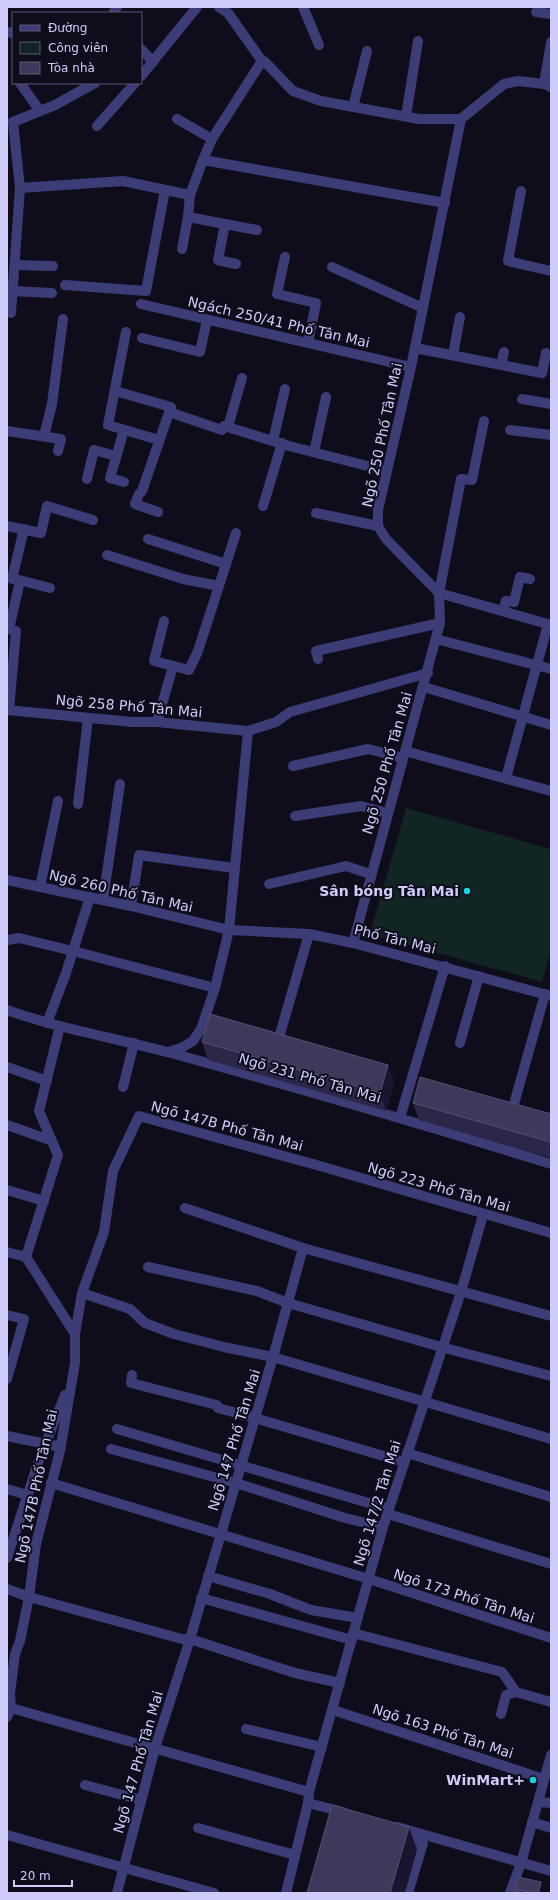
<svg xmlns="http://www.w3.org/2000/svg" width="558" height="1900" viewBox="0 0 558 1900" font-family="'DejaVu Sans',sans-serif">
  <rect width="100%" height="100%" fill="#0f0d1c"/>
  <path fill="#112523" d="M406,808L551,849V949L542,982L370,934Z"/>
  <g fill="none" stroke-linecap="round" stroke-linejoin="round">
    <g stroke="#3c3d76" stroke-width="10">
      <path d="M219,7L228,13L262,61H264L293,91L321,101L419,119H461L504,84L518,81L544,84L551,87"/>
      <path d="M303,7L319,45"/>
      <path d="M114,11L117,7"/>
      <path d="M536,12L551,14"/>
      <path d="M7,32L13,33"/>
      <path d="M141,49L153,62"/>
      <path d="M262,61L212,139L203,160L445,203"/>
      <path d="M141,76L197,7"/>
      <path d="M20,83L40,111"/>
      <path d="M544,84L551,42"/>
      <path d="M353,107L367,51"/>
      <path d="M406,116L418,41"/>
      <path d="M177,119L212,139"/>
      <path d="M97,126L135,83"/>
      <path d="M20,188L123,181L190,195L203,160"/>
      <path d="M521,191L508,261L551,271"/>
      <path d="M190,195L188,217L257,230"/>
      <path d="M225,224L218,260L236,264"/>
      <path d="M182,249L188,217"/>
      <path d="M285,257L277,294L316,303L308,343"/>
      <path d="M15,265L53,266"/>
      <path d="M332,267L423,308"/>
      <path d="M65,285L146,291L165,190"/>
      <path d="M13,291L52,293"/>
      <path d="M141,304L411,367"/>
      <path d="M11,313L20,188L13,122L55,105L95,83"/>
      <path d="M126,332L108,425L159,440"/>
      <path d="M142,338L200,352L207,320"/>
      <path d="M415,348L542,373L546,353"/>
      <path d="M453,355L460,317"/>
      <path d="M501,365L504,352"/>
      <path d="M115,391L171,407L142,491L139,494L135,504L158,512"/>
      <path d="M522,399L551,404"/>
      <path d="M169,412L222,430L224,426L289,446L387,471"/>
      <path d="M484,421L472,480L461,479L439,593L551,625"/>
      <path d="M228,427L242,378"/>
      <path d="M510,430L551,435"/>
      <path d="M7,431L61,439L58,451"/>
      <path d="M44,436L52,404L63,319"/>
      <path d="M273,441L285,389"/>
      <path d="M314,452L326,397"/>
      <path d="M87,479L94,450L116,456"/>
      <path d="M124,482L110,478L124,430"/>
      <path d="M263,506L282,443"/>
      <path d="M316,513L378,526"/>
      <path d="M7,526L41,533L47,506L93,520"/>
      <path d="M148,539L226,564"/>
      <path d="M107,555L183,579L219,586"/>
      <path d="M12,579L24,529"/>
      <path d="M15,579L50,588"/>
      <path d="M503,611L506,601L514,602L520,577L530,579"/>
      <path d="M164,621L154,661L189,670L198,651L236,533"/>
      <path d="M436,639L551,669"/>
      <path d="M318,659L316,651L440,623"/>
      <path d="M424,687L551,725"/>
      <path d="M7,710L132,722H157L248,731L276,722L290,712L428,673"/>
      <path d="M9,710L16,631L9,629L20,581"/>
      <path d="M157,722L173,666"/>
      <path d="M405,751L551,791"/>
      <path d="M293,766L368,749L403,758"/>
      <path d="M506,778L548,624"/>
      <path d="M78,804L88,718"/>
      <path d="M295,816L361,806L387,813"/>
      <path d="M7,880L131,906L229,930L309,934L353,943L551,996"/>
      <path d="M269,884L346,866L370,874"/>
      <path d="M40,887L58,801"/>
      <path d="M103,900L120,784"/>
      <path d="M131,906L139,855L234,868"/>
      <path d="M7,940L19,938L73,951L215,988"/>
      <path d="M353,943L440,623L439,593L386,539L378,526V510L411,367L461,119"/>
      <path d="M7,1010C60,1029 116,1038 171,1053C298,1088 425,1125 551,1164"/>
      <path d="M47,1023L66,973L90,897"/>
      <path d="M60,1026L39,1111L58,1155L26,1257L75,1334"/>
      <path d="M280,1034L309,934"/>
      <path d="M460,1043L479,976"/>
      <path d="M168,1052L181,1048L193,1041L201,1029L215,988L229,930L248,731"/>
      <path d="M7,1067L47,1081"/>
      <path d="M123,1087L134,1043"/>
      <path d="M512,1111L545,994"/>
      <path d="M400,1118L445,966"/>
      <path d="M7,1125L50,1140"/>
      <path d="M7,1190L44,1201"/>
      <path d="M185,1208L303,1248L551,1316"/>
      <path d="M7,1252L26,1257"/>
      <path d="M148,1267L257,1291L288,1303L441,1347L551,1376"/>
      <path d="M82,1293L130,1309L145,1323L174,1334L224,1347L273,1357L551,1439"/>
      <path d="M7,1315L24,1319L7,1379"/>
      <path d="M132,1375L131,1383L217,1405L218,1408L255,1418L404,1462"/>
      <path d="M117,1429L389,1509"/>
      <path d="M7,1436L61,1447"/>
      <path d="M111,1449L236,1483L345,1518L383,1527"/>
      <path d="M407,1453L551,1497"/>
      <path d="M51,1483L369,1579L551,1638"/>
      <path d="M7,1489L27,1495"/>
      <path d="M388,1514L551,1564"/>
      <path d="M7,1558L39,1460L65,1395"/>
      <path d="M208,1576L270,1594L311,1610L358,1618"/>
      <path d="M7,1589L29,1597L182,1639H190L295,1673L340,1683"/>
      <path d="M201,1598L352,1640"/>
      <path d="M353,1633L502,1672L516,1692L551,1702"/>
      <path d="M11,1708L309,1792"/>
      <path d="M333,1710L544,1779"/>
      <path d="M501,1714L506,1695L516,1692"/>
      <path d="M7,1717L11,1708L10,1693L15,1654L20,1641L29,1597L36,1544L60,1451L75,1363V1334L82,1293L104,1232L113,1171L139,1116L320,1166L551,1233"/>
      <path d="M246,1729L322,1747"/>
      <path d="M85,1785L141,1800"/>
      <path d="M539,1802L551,1803"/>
      <path d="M308,1803L343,1812"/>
      <path d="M532,1822L551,1828"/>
      <path d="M397,1827L551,1871"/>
      <path d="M198,1828L295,1855"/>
      <path d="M7,1835L214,1893"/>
      <path d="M400,1836L423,1843L408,1893"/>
      <path d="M117,1893L155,1748L190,1639L273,1357L303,1248"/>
      <path d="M286,1893L308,1803L309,1792L383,1527L461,1292L483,1215"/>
      <path d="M510,1893L521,1863L551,1755"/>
    </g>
  </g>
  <g fill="#2c2748">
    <path d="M202,1042L388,1065L394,1082L386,1111L208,1060Z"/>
    <path d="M413,1103L551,1114V1158L419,1120Z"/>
    <path d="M541,1882L542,1886L540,1893H514L516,1891L515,1889Z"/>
  </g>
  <g fill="#19152f">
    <path d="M388,1065L394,1082L386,1111L380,1093Z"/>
    <path d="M409,1827L417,1850L405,1893H390Z"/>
    <path d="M541,1882L542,1886L540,1893H538Z"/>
  </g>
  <g fill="#3e395b" stroke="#545074">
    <path d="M210,1014L388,1065L380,1093L202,1042Z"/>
    <path d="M420,1077L551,1114V1142L413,1103Z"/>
    <path d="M332,1805L409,1827L390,1893H307Z"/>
    <path d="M518,1877L541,1882L538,1893H534L515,1889Z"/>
    <path d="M515,1891L523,1893H514Z"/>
  </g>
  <g fill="#15d5de" stroke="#0f0d1c" stroke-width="1.5">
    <circle cx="467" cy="891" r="4"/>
    <circle cx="533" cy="1780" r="4"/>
  </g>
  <g text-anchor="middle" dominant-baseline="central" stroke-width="4" stroke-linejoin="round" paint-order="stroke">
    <g font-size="14" fill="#cfccfa" stroke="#0f0d1c">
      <text transform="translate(279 322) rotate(13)">Ngách 250/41 Phố Tân Mai</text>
      <text transform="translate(382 435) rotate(-78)">Ngõ 250 Phố Tân Mai</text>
      <text transform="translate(129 706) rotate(5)">Ngõ 258 Phố Tân Mai</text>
      <text transform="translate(387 763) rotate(-74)">Ngõ 250 Phố Tân Mai</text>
      <text transform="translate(121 891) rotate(13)">Ngõ 260 Phố Tân Mai</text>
      <text transform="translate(395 939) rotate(14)">Phố Tân Mai</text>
      <text transform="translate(310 1078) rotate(16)">Ngõ 231 Phố Tân Mai</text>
      <text transform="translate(227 1126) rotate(15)">Ngõ 147B Phố Tân Mai</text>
      <text transform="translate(439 1187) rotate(16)">Ngõ 223 Phố Tân Mai</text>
      <text transform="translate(234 1440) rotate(-73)">Ngõ 147 Phố Tân Mai</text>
      <text transform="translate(36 1486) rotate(-78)">Ngõ 147B Phố Tân Mai</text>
      <text transform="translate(377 1503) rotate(-73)">Ngõ 147/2 Tân Mai</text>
      <text transform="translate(464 1596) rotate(18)">Ngõ 173 Phố Tân Mai</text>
      <text transform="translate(443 1731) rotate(18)">Ngõ 163 Phố Tân Mai</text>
      <text transform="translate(138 1762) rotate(-74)">Ngõ 147 Phố Tân Mai</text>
    </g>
    <g font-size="14" font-weight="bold" fill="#cfccfa" stroke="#0f0d1c" text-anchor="end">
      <text x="459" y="891">Sân bóng Tân Mai</text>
      <text x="525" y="1780">WinMart+</text>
    </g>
  </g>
  <rect width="558" height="1900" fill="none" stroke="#cfccfa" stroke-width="16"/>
  <rect x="12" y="12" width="130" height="72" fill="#0f0d1c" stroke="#5c5975"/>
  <rect x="20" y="25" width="20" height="6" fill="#3c3d76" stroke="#5c5975"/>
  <text x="48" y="32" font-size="12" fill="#cfccfa">Đường</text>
  <rect x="20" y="42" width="20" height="12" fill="#112523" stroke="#5c5975"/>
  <text x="48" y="52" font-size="12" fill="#cfccfa">Công viên</text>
  <rect x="20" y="62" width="20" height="12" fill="#3e395b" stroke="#5c5975"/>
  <text x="48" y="72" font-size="12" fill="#cfccfa">Tòa nhà</text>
  <path d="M14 1880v6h58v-6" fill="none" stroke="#cfccfa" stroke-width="2"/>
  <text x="20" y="1880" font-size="12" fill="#cfccfa" stroke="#0f0d1c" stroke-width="3" paint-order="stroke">20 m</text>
</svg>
